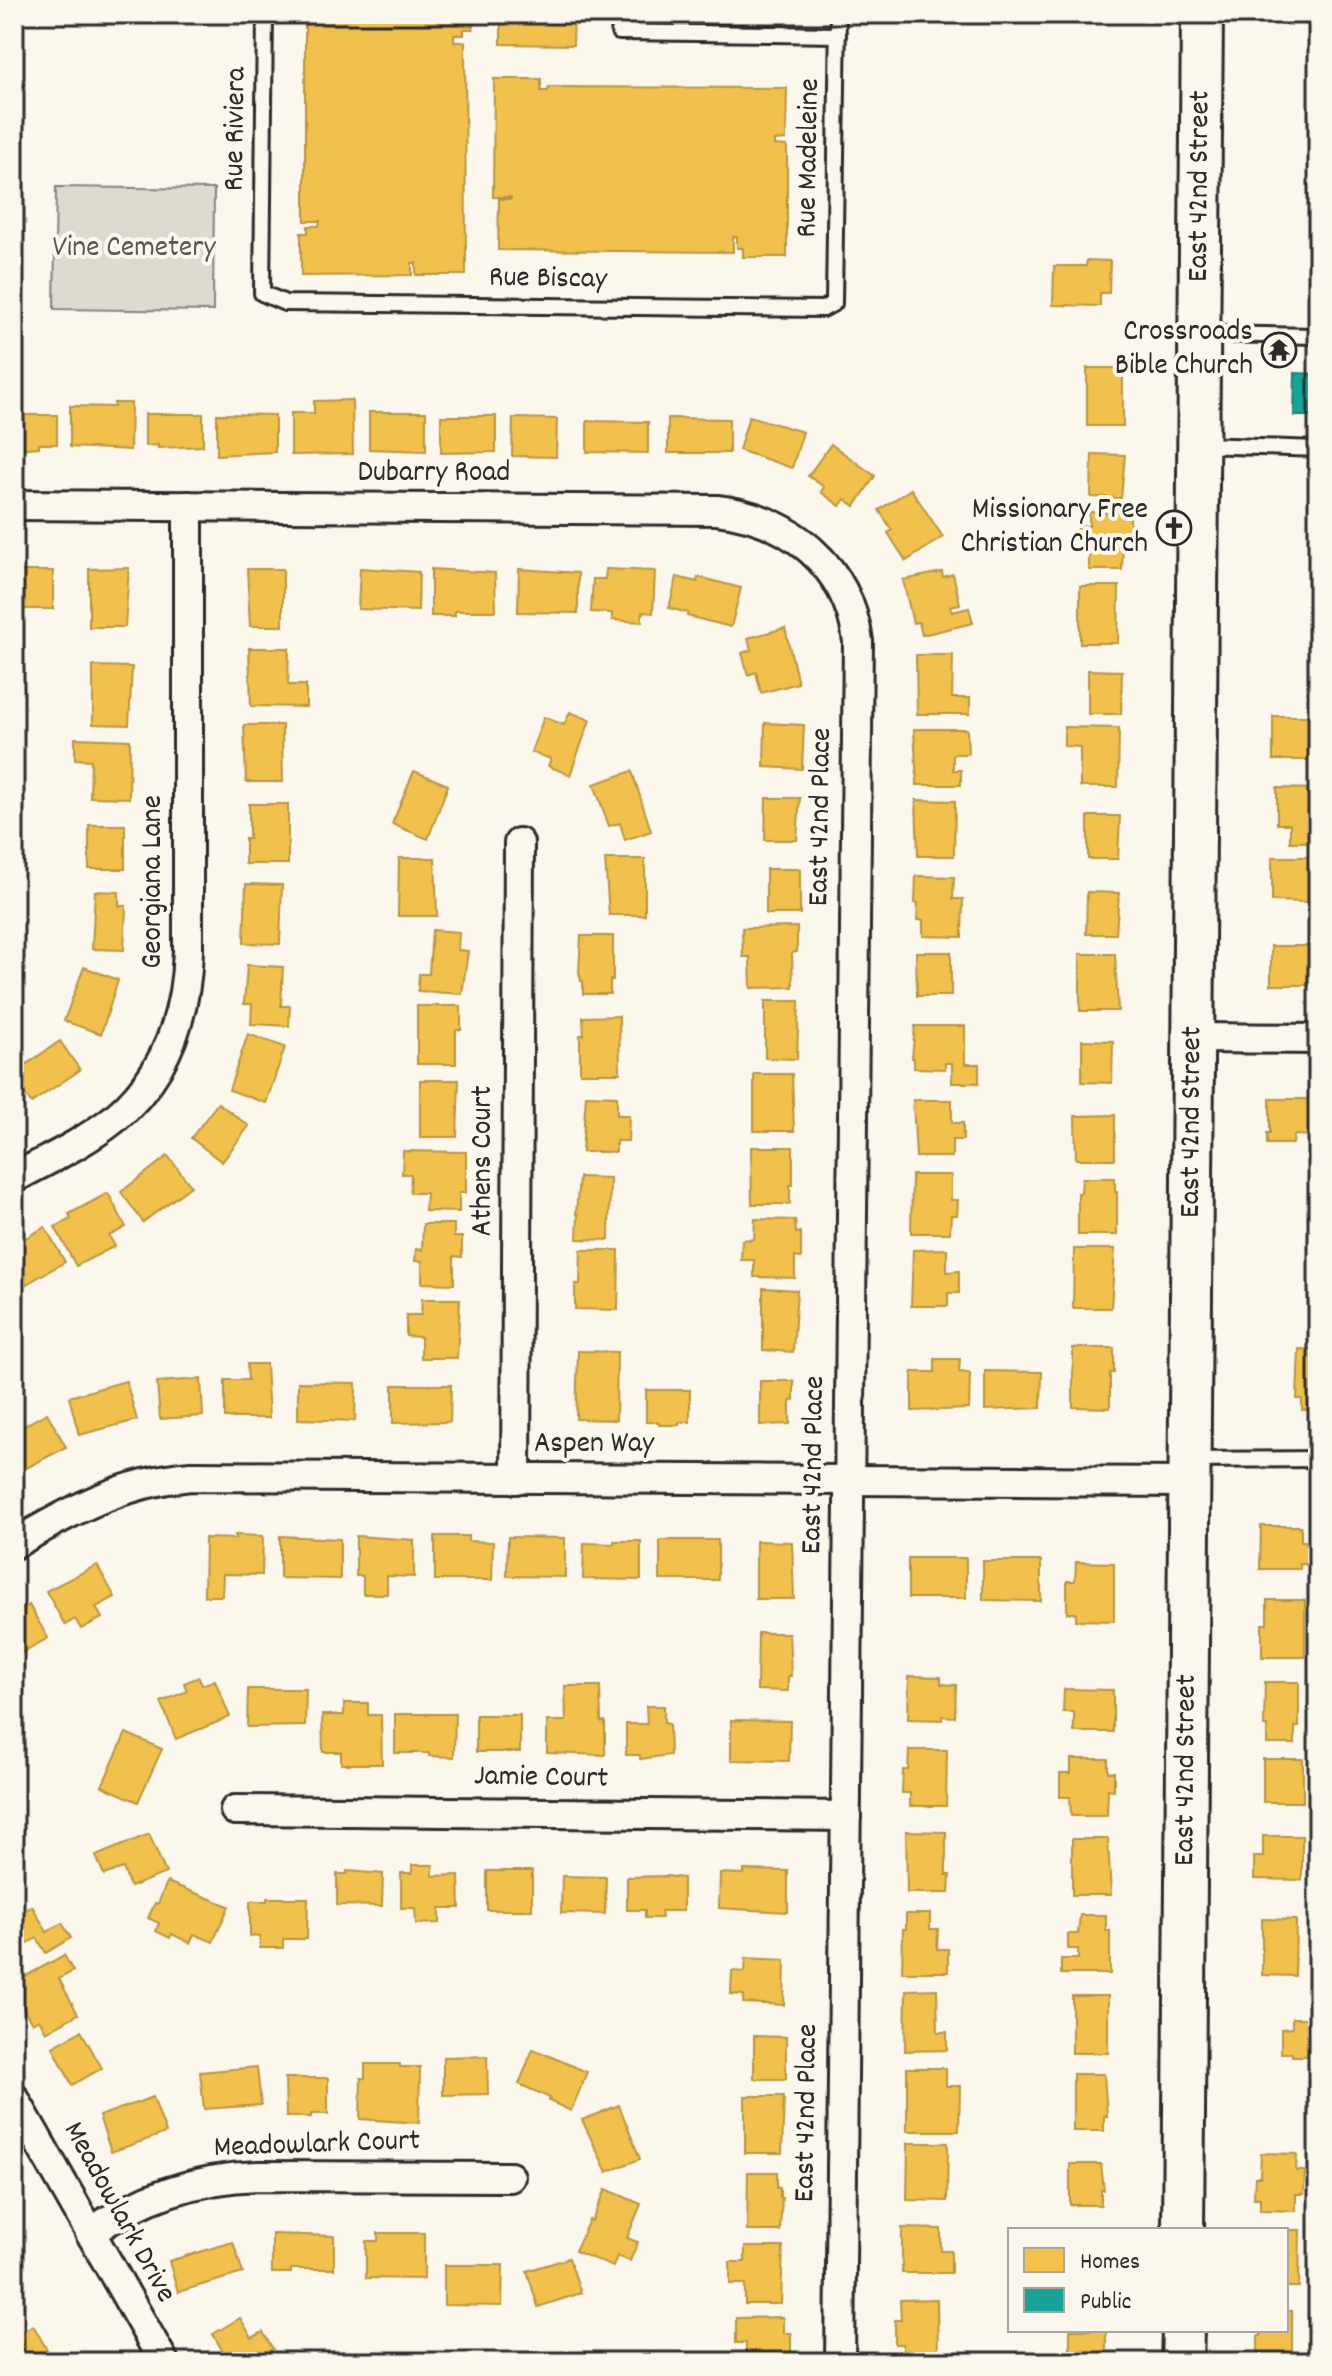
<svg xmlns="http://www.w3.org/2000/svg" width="1332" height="2376" viewBox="0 0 1332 2376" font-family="Dekko,sans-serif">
  <rect width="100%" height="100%" fill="#fbf7ec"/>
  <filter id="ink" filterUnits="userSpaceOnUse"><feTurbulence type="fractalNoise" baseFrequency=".0125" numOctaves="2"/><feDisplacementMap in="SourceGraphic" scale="16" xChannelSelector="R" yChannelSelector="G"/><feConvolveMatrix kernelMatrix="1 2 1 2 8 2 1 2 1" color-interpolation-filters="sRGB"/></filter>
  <g filter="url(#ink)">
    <path fill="#dddad0" stroke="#84827e" stroke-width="2" d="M56,187L214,189L213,311L54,309Z"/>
    <g fill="#f2c14e" stroke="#b69444" stroke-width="2">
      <path d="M305,14H473V29H464V35H454V42H465L466,275H416V263H412V275L301,276V233H308V226H319L320,221H305Z"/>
      <path d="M501,14H574L573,45L501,44Z"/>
      <path d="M494,79H541V91H548L549,87L787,88L786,140L774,141V145L787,146V257H743V248H737V237H733V252L498,250L499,199H511V197H493Z"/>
      <path d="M1087,260L1110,261L1109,293H1100V306L1053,305L1054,266H1086Z"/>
      <rect x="1087" y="368" width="36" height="58"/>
      <path d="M352,400L353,454L291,455V413H314V401Z"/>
      <path d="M114,403H131L130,450L70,447V406L114,407Z"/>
      <path d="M369,412H426V451L369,449Z"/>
      <path d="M145,414H203V446L158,448V445L145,446Z"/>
      <path d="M217,414L275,415V452L217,455Z"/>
      <path d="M14,415H57V444H39V447L14,449Z"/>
      <path d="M441,416H496V452L441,453Z"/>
      <path d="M749,416L803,432L792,468L739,450Z"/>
      <path d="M513,418L557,419L556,457L512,456Z"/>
      <path d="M668,418L729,419V453H668Z"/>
      <path d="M587,421L648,422V453L587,452Z"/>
      <path d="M831,444L875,476L855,506L845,499L840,506L821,492L824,487L808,476Z"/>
      <path d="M1092,454L1125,455L1121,498L1091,497Z"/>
      <path d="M911,489L943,537L906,561L888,533L892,530L879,510Z"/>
      <path d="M1089,512L1130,513V545L1123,544L1122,570H1089V549H1077L1078,525L1089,526Z"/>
      <path d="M129,568L125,627H89V569Z"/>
      <path d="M360,568L419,572L418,611L358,609Z"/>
      <path d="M247,569H283V626H250Z"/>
      <path d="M431,569L495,573L496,611H455V616H431Z"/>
      <path d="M519,569L578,573V613L518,612Z"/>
      <path d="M606,569L655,571L653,613L642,612V622L612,620V613L591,612L593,579H605Z"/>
      <rect x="14" y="571" width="39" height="38"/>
      <path d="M942,572L943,577L953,574L960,604L950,606L952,612L969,608L973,623L922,635L919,622L913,623L903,580Z"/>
      <path d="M677,577L697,582L698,577L741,588L731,627L687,616L688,613L669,608Z"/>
      <path d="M1080,586H1119L1118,643H1080Z"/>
      <path d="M785,628L798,683L761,693L756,672L748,675L742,653L751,650L748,638Z"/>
      <path d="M249,648H289L288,685H306V707L251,706Z"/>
      <path d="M916,655H953L952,698H970V714H917Z"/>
      <path d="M93,666L132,667L129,725L93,724Z"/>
      <path d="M1088,670L1122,671L1121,714H1088Z"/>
      <path d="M570,712L590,720L570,775L548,766L551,759L531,752L544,717L564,725Z"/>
      <path d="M1273,716H1309L1310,760H1273Z"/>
      <path d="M765,723L804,725L802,769L764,767Z"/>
      <path d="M244,725H282L283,782H246Z"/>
      <path d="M1064,727L1119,728L1118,787H1080V747L1064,746Z"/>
      <path d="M914,729H967L968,754H953V770H961V785H917Z"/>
      <path d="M75,738L130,740L129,798L90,797L91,760L75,759Z"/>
      <path d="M414,771L448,785L428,839L392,824Z"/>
      <path d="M632,771L651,831L625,840L620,823L609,826L594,784Z"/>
      <path d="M1277,788L1318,789L1316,842H1290V824H1277Z"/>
      <path d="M766,798H800L797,840H765Z"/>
      <path d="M916,800L955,801L954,856H918Z"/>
      <path d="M249,804H288V864H245V839H249Z"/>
      <path d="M1088,816H1120L1118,859H1088Z"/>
      <rect x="89" y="825" width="36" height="44"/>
      <path d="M1272,857H1309V902L1272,901Z"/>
      <path d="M399,858H435L437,916H398Z"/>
      <path d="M605,859H645V915H609Z"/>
      <rect x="766" y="869" width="34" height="45"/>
      <path d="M916,876L954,877L953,899H963L962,937L923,936V920H917L918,903H915Z"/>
      <path d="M246,884L282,885L280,944L244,943Z"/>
      <path d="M95,891L119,892V906H126L124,950L92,949Z"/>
      <path d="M1087,892L1119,893L1116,934H1086Z"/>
      <path d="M797,927V952L792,953L793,987L751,988L750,957H743L742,928Z"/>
      <path d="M432,930L459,932L458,950L468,951L462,994L418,991L419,974H429Z"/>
      <path d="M581,936H613V980H610V994H583V981H581L579,972Z"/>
      <rect x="1271" y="946" width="47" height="39"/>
      <path d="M916,952H951V996H917Z"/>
      <path d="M1080,954H1115L1118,1011H1080Z"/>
      <path d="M247,965L283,967L281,1006H290L289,1026L251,1024L252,1004H244Z"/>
      <path d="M84,967L118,980L101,1034L64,1021Z"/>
      <path d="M765,1001H799L797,1059L765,1058Z"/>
      <path d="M417,1006H461V1030H456V1064H417Z"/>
      <path d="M619,1016L620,1073H580V1035H584L583,1017Z"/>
      <path d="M915,1026H965V1064H979V1083H952V1063H945V1069L914,1068V1058H912Z"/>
      <path d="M248,1034L285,1047L266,1103L229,1090Z"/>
      <path d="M1082,1040L1113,1041L1112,1083L1082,1082Z"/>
      <path d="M60,1041L80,1070L31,1103L14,1078V1073Z"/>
      <path d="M754,1074H792L794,1131H754Z"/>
      <path d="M420,1080H459L457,1137H420Z"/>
      <path d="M586,1095L617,1096V1115H629L628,1141H616V1152H582Z"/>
      <path d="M1270,1099H1315L1314,1136L1294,1135L1293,1144H1267V1133H1270Z"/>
      <path d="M913,1100H952V1123H963V1140H952V1157H916Z"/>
      <path d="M218,1103L249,1126L222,1162L191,1138Z"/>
      <path d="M1115,1115V1159H1076L1075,1116Z"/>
      <path d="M751,1147H793V1185H790V1204H752Z"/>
      <path d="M403,1151L466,1152V1193H459V1212L425,1211L426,1193H410L411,1174H402Z"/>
      <path d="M168,1156L191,1186L143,1222L121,1192Z"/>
      <path d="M912,1175H951V1200H958L957,1215H951L950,1233H911Z"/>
      <path d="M579,1177L610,1178L609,1240L577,1239L578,1214H576Z"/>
      <path d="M1082,1178H1115V1192H1117V1235H1078V1193H1081Z"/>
      <path d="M108,1193L126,1227L109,1236L115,1246L76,1266L55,1227L71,1219L69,1214Z"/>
      <path d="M755,1219L795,1220L796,1233L801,1232V1258L795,1257V1278L754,1277V1260H741L742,1240L754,1239Z"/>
      <path d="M423,1224H454V1237H462V1257L454,1256V1284L422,1283V1261H415L416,1249L422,1250Z"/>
      <path d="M45,1227L65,1262L14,1291V1248L21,1244L20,1241Z"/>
      <path d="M947,1249V1272L959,1271V1293H948V1306H911L913,1250Z"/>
      <path d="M1074,1249H1115L1111,1308H1073Z"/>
      <path d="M581,1250H619L618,1310L575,1309V1284H580Z"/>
      <path d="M763,1288L797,1290L793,1352L763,1350Z"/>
      <path d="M422,1299H460L457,1358H421V1337L406,1336V1315H421Z"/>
      <path d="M1073,1348H1114V1373H1110V1408L1073,1407Z"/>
      <path d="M1299,1349L1318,1350V1410H1302V1399H1297Z"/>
      <path d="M578,1351L617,1352L616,1420L576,1419Z"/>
      <path d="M935,1359H960L959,1372L970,1373L969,1409L912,1411V1372H935Z"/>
      <path d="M247,1364H266L269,1418H225V1380H248Z"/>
      <path d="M985,1371L1042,1372L1041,1408L985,1410Z"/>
      <path d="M201,1379L203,1416L160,1419L157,1382Z"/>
      <path d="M126,1381L137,1420L79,1435L69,1397Z"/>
      <path d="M760,1381H794V1400L790,1401V1424L760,1425Z"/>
      <path d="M298,1382L356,1383L355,1421L298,1419Z"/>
      <path d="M393,1385H451L450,1422L393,1423Z"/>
      <path d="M646,1390H690V1422H679V1425H659V1422H646Z"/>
      <path d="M47,1413L66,1447L15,1474L14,1431Z"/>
      <path d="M1261,1526H1301V1541H1312V1565L1300,1564V1569H1260Z"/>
      <path d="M235,1535L263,1536L262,1575L223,1574L222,1596H204L205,1538L235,1539Z"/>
      <path d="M280,1536L340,1539V1579L280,1578Z"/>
      <path d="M356,1536L414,1540V1577L387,1576V1594H363V1576H356Z"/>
      <path d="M435,1536H468V1541L493,1542L492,1580H435Z"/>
      <path d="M508,1537L565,1538V1577L507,1576Z"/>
      <rect x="660" y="1540" width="58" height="40"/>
      <path d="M614,1541H641V1580L583,1579L584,1543L614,1544Z"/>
      <path d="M756,1541L792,1542L794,1599H756Z"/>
      <rect x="908" y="1558" width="58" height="40"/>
      <path d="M983,1561H1041V1601L983,1600Z"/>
      <path d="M1076,1562L1114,1563V1621L1076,1620V1613H1067V1581H1075Z"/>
      <path d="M97,1565L115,1597L96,1607L102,1618L81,1629L75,1619L65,1625L46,1591Z"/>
      <path d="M1267,1600H1305V1657H1262V1624H1267Z"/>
      <path d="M29,1605L48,1638L14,1657V1614Z"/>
      <path d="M758,1633H789L791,1676H788V1691L757,1690Z"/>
      <path d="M909,1676L941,1677V1684L956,1685L955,1717L942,1716V1720L908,1719Z"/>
      <path d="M199,1677L202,1685L215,1680L230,1717L176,1739L161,1702L187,1691L184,1683Z"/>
      <path d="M1265,1682H1299V1727H1295V1744H1267V1726H1264Z"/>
      <path d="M565,1686H600L601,1722L605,1721V1755L547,1753V1721H566Z"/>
      <path d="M248,1689H306L305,1726L247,1727Z"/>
      <path d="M1064,1689L1113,1690V1732H1074V1712H1063Z"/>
      <path d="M344,1703H368V1715H381L382,1764H341V1752H323L322,1715H344Z"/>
      <path d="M646,1706H664V1723L669,1724L670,1755L640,1759V1755H626V1724H647Z"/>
      <path d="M395,1714H455L454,1757L429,1756V1753H395Z"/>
      <rect x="476" y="1715" width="44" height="37"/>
      <path d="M731,1720L790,1721L789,1761L731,1760Z"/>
      <path d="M126,1733L162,1749L138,1802L102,1786Z"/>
      <path d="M909,1750H947L946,1806H910V1793H902L903,1770H908Z"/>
      <path d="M1071,1759H1108V1772H1114V1790L1108,1789L1107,1816H1071L1070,1797H1060V1773H1071Z"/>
      <rect x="1263" y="1759" width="40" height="43"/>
      <path d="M906,1831L946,1832V1875H950L949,1893H907Z"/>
      <path d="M149,1834L166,1873L130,1887L123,1868L104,1875L96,1856Z"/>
      <path d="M1263,1836H1302V1880L1254,1879V1857H1263Z"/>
      <path d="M1072,1839H1108L1111,1895H1072Z"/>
      <path d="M412,1865H433V1876L459,1875L460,1908H440V1923L416,1924L415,1908H401V1873H412Z"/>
      <path d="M744,1870L788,1871V1912L719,1908L720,1873L744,1874Z"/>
      <path d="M347,1871L383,1874L382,1906L337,1905V1874H347Z"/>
      <rect x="487" y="1871" width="45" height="39"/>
      <path d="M562,1876L606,1877L605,1914L561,1913Z"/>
      <path d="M666,1876L683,1878V1911H661L662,1918H645V1910H627V1877Z"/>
      <path d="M167,1882L229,1906L213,1942L194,1934L190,1943L172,1934L170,1938L156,1931L159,1923L148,1918L155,1903L158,1904Z"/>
      <path d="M267,1898H308L307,1939H283V1948H260V1937L250,1936V1901H267Z"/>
      <path d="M14,1900L21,1913L32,1906L47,1932L62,1923L71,1938L46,1953L37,1938L14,1951Z"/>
      <path d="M906,1914H930V1929H938L937,1949H948V1972H902L903,1929H906Z"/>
      <path d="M1080,1915H1106V1931H1110V1974H1061V1959H1078V1949H1068V1934H1078Z"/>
      <path d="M1262,1919L1296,1920L1295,1976L1262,1975Z"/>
      <path d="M64,1955L73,1971L59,1979L78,2014L46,2032L39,2019L32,2023L17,1998L24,1994L17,1981Z"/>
      <path d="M746,1958L785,1960L784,2005L743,2003L744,1995L731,1994L732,1971L745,1972Z"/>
      <path d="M937,1989L938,2032H947V2050L905,2051L906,1990Z"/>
      <rect x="1072" y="1996" width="36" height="57"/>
      <path d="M1317,2009L1318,2056H1292V2053H1281V2029L1292,2028V2018H1317Z"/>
      <path d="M81,2031L102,2068L72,2085L53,2047Z"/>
      <path d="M754,2036L786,2037V2079H754Z"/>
      <path d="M533,2049L587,2072L571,2111L549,2101L550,2098L519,2084Z"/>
      <path d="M487,2056L488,2094L443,2095V2057Z"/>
      <path d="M365,2064H400V2067H420L419,2123L360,2119L361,2078H365Z"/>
      <path d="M257,2067L261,2105L204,2109L200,2072Z"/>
      <path d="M907,2068H946V2086H960L959,2131H907Z"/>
      <path d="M1073,2074H1104L1107,2116H1104V2131H1073Z"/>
      <path d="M285,2078H328V2114H311V2117H286Z"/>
      <path d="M745,2096H784L782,2153H745Z"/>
      <path d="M153,2097L166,2133L111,2152L99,2116Z"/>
      <path d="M619,2105L640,2159L607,2172L582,2120Z"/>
      <path d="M908,2143H948L947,2201L907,2200Z"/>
      <path d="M1261,2153L1297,2154L1296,2171H1305L1304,2194H1296V2211L1260,2210V2198H1254L1255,2177H1260Z"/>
      <path d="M1070,2164H1101L1104,2190H1101V2205H1070Z"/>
      <path d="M748,2172H777V2188H780V2198H782L780,2231H747Z"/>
      <path d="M606,2189L641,2204L627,2238L638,2242L630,2261L617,2256L613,2267L575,2251L589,2220L592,2221Z"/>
      <path d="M902,2228L941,2229V2251H951V2273H902Z"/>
      <path d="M1286,2230H1300L1299,2287H1286Z"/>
      <path d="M378,2233H424V2279L366,2278V2241H378Z"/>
      <path d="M272,2234L334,2236V2269H291V2273H272Z"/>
      <path d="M233,2242L243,2273L178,2292L169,2261Z"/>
      <path d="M745,2247H783L781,2304H745V2284H730V2262H745Z"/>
      <path d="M569,2258L581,2293L538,2307L527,2271Z"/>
      <path d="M444,2265H503L502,2306L444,2305Z"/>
      <path d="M14,2289L24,2307L14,2313Z"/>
      <path d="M937,2299L938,2356H903V2344H895V2320H901L900,2300Z"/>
      <path d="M1286,2311H1292V2362H1258V2336H1261V2330H1286Z"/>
      <path d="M783,2317V2333H791V2359H786V2362H746V2343H736V2318Z"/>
      <path d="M240,2318L252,2338L263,2332L273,2349L250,2362H226L223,2357L225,2355L213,2334Z"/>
      <path d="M33,2325L54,2362H16L14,2336Z"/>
      <rect x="1070" y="2330" width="36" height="32"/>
    </g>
    <path fill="#17a398" stroke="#1d7f77" stroke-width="2" d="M1295,373L1318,374V416H1294Z"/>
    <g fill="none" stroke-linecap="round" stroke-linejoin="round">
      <g stroke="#2b2b2b" stroke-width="20">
        <g id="lane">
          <path d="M265,14L262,293L285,303L823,309L834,303L838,14"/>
          <path d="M619,32L838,35"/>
          <path d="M1202,334L1318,336"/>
          <path d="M1202,445L1318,449"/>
          <path d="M1193,1460L1318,1459"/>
        </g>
      </g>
      <g stroke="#2b2b2b" stroke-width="34">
        <g id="street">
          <path d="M14,505L717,510C790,518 848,566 858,641L840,2362"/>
          <path d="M1194,1038L1318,1039"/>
          <path d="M14,1178C47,1160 84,1143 114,1119C166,1076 186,1016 188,951V506"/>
          <path d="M516,1479L519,843"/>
          <path d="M14,1544C72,1510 122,1482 191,1476L1188,1482"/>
          <path d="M235,1810L846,1816"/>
          <path d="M14,2098L164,2362"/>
          <path d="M90,2233C140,2197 196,2178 258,2176L510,2177"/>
        </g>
      </g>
      <g stroke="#2b2b2b" stroke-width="46">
        <g id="secondary">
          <path id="s1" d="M1183,2230L1202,14"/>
          <path d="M1182,2362L1183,2330"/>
        </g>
      </g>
      <use href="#lane" stroke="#fbf7ec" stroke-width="14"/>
      <use href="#street" stroke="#fbf7ec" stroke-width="28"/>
      <use href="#secondary" stroke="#fbf7ec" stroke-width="40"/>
    </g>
  </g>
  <defs>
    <g id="temple-ring" transform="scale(1.8)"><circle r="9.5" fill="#fbf7ec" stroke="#2b2b2b" stroke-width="1.5"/><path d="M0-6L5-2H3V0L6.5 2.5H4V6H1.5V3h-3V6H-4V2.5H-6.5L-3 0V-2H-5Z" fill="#2b2b2b"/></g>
    <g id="church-ring" transform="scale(1.8)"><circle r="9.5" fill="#fbf7ec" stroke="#2b2b2b" stroke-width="1.5"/><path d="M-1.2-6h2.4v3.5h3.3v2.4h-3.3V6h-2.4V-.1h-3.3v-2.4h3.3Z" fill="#2b2b2b"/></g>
  </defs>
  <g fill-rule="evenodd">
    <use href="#temple-ring" x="1279" y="350"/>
    <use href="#church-ring" x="1174" y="528"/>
  </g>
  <g text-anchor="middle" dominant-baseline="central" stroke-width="8" stroke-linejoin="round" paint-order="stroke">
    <g font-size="30" fill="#2b2b2b" stroke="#fbf7ec">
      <text transform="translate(237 129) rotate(-89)">Rue Riviera</text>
      <text transform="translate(810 158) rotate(-89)">Rue Madeleine</text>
      <text stroke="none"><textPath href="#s1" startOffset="2044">East 42nd Street</textPath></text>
      <text transform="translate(548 280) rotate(1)">Rue Biscay</text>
      <text x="434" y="474">Dubarry Road</text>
      <text transform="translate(822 817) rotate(-89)">East 42nd Place</text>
      <text transform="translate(154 882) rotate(-90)">Georgiana Lane</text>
      <text stroke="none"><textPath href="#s1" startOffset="1108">East 42nd Street</textPath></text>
      <text transform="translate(484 1161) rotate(-90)">Athens Court</text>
      <text x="594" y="1445">Aspen Way</text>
      <text transform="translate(815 1465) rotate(-89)">East 42nd Place</text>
      <text stroke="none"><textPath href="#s1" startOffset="460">East 42nd Street</textPath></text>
      <text transform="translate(541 1779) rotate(1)">Jamie Court</text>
      <text transform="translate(808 2113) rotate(-89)">East 42nd Place</text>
      <text transform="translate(317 2146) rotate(-2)">Meadowlark Court</text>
      <text transform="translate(118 2213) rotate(61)">Meadowlark Drive</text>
    </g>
    <g font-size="30" fill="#585754" stroke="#fbf7ec">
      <text x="134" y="249">Vine Cemetery</text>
    </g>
    <g font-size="30" fill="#2b2b2b" stroke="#fbf7ec" text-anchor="end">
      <text x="1253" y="333">Crossroads<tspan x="1253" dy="34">Bible Church</tspan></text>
      <text x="1148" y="511">Missionary Free<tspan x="1148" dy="34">Christian Church</tspan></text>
    </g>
  </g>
  <rect width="1332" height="2376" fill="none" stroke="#fbf7ec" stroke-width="48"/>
  <rect x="24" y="24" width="1284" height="2328" fill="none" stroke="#2b2b2b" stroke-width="3" filter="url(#ink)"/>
  <rect x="1008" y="2228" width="280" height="104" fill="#fbf7ec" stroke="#a8a59f" stroke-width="2"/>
  <rect x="1024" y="2248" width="40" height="24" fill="#f2c14e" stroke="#a8a59f" stroke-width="2"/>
  <text x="1080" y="2268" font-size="24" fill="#2b2b2b">Homes</text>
  <rect x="1024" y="2288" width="40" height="24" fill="#17a398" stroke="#a8a59f" stroke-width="2"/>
  <text x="1080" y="2308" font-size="24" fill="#2b2b2b">Public</text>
</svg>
